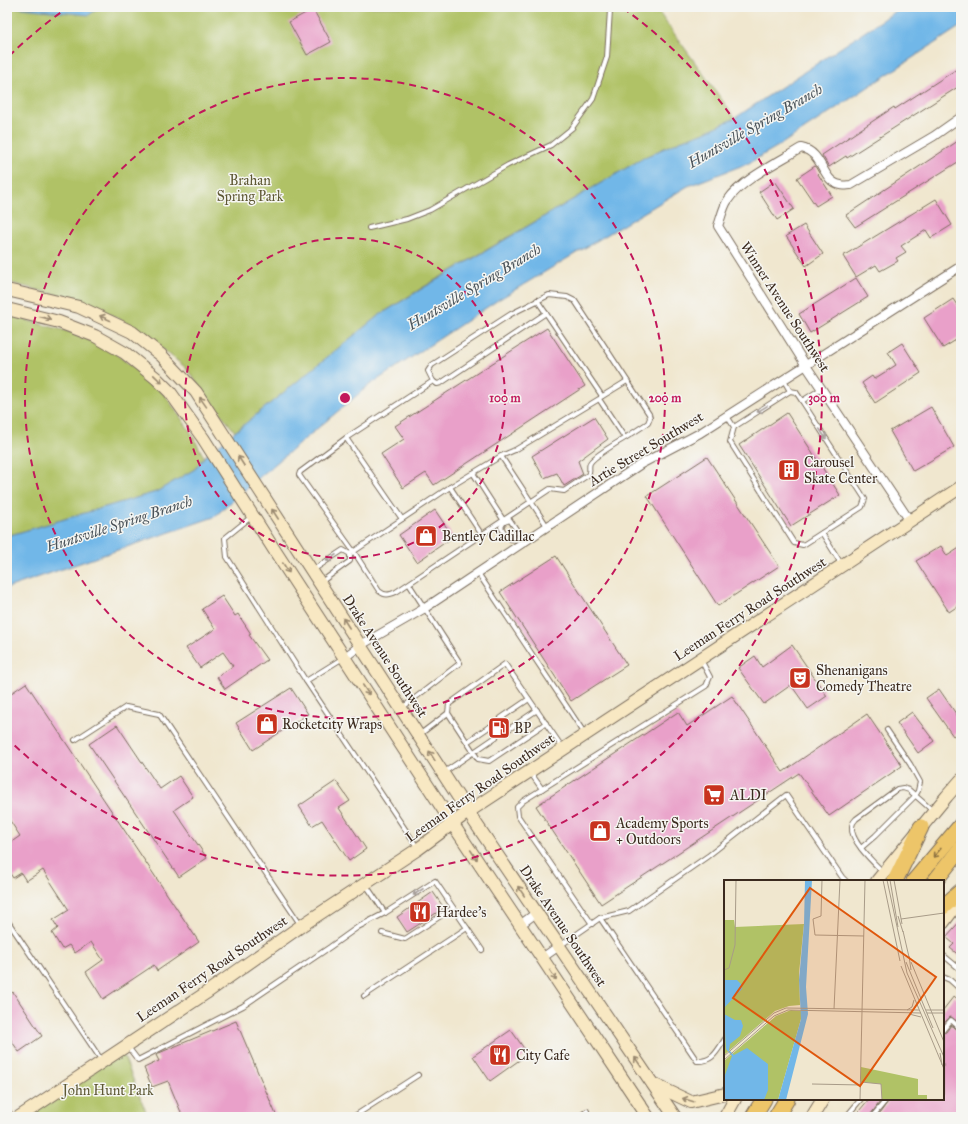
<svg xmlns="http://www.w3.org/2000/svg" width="968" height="1124" viewBox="0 0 968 1124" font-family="'IM FELL Great Primer',serif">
  <rect width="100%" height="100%" fill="#f6f6f2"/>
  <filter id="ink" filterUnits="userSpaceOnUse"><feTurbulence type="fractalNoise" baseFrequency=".025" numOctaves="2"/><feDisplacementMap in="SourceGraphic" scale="8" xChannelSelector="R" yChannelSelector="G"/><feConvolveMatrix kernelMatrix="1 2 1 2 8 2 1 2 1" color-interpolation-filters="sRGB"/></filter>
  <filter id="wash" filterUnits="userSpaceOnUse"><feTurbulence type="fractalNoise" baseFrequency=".012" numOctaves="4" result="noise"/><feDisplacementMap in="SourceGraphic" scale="16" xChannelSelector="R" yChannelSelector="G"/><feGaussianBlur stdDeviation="0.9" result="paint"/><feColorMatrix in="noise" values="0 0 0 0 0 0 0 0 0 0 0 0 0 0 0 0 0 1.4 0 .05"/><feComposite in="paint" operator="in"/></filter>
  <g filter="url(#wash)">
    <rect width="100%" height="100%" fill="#f0e7cf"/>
    <g fill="#b0c266" stroke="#767642">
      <path d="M7,7H655L735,118L705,132L680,141L645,157L422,288L378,316L235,432L185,367L145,335L121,320L94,306L69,298L7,282Z"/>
      <path d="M7,315L70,332L108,348L138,371L165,395L190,431L204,457L195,469L156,492L7,536Z"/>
      <path d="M121,1049L148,1117H34L29,1110Z"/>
    </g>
    <g fill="#71b7e8" stroke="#567083">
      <path d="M12,7H100L89,15Z"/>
      <path d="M902,7H961V26L780,145L749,163L688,186L498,300L368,386L262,475L214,517L7,588V536L156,492L195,469L204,457L378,316L423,288L645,157L680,141L705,132L735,118Z"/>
    </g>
    <g id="blocks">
      <g fill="#e9a0c9">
        <path d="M313,9L331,42L307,55L289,22Z"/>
        <path d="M957,69L961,75V85L847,158L846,156L829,167L822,155L894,107L895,109Z"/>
        <path d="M961,139V160L855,227L846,215Z"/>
        <path d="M815,166L819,173L818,174L832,196L816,206L797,178Z"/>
        <path d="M775,181L794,209L777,220L759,192Z"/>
        <path d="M936,199L952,225L931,238L926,230L901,246L906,252L896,258L898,261L880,271L876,265L856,277L843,256Z"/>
        <path d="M804,225L823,254L806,266L786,236Z"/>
        <path d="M856,278L868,297L810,333L799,314Z"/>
        <path d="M953,299L961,311V337L943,348L924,318Z"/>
        <path d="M547,328L585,386L434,485L426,473L403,488L381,454L404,439L395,426Z"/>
        <path d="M902,343L921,373L875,403L862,383L872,376L874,379L896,365L888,352Z"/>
        <path d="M931,407L954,447L913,471L890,431Z"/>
        <path d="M787,413L840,495L791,526L739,445Z"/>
        <path d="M594,417L608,439L578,461L583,474L564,486L557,473L544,478L532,456Z"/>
        <path d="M707,457L779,566L718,606L647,496Z"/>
        <path d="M435,510L453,537L417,562L399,535Z"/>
        <path d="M941,546L947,556L961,547V604L949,612L916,561Z"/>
        <path d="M556,556L627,665L571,701L500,592Z"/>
        <path d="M222,596L235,616L238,614L251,634L249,635L267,660L225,689L217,677L233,666L223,652L200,668L186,648L215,629L202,609Z"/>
        <path d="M792,645L827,696L808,709L791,685L764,704L738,668L755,656L762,667Z"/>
        <path d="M26,683L199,942L157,971L154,965L103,999L86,972L103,960L91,942L75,953L69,945L62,949L52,933L58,928L53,920L69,910L43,870L26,881L21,873L13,878L7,869V845L20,836L7,816V696Z"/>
        <path d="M291,688L308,714L253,750L236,723Z"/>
        <path d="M939,689L961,721V731L953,736L926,698Z"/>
        <path d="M732,696L783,772L867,714L902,766L829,816L799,773L601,904L536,806L678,712L687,726Z"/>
        <path d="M912,712L934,741L918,753L897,723Z"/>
        <path d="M117,725L160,789L179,776L193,797L174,810L207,858L179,877L89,744Z"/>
        <path d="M336,781L350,801L339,808L366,849L349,861L322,820L312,826L299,806Z"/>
        <path d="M433,892L444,908L407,932L397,917Z"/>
        <path d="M961,920V957L950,948L954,944L946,937Z"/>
        <path d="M13,992L42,1036L19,1052L7,1034V996Z"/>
        <path d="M954,996L961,1002V1024L951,1017L949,1018L943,1024V1010Z"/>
        <path d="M236,1021L277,1117H183L168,1081L152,1087L144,1068L159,1061L156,1055L159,1053Z"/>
        <path d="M951,1025L961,1032V1117H877L890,1099H943V1033L946,1032Z"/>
        <path d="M511,1030L528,1054L490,1081L473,1056Z"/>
        <path d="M869,1099H882L869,1117H854Z"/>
      </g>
    </g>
  </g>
  <g filter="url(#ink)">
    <use href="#blocks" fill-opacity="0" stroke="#7a6c5c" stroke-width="1"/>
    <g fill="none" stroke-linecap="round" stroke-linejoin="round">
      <g stroke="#7a6c5c" stroke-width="6">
        <g id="lane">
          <path d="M369,228L407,219L430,210L508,165L551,145L572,128L593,99L607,57L610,10L608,7"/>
          <path d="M537,300L602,396"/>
          <path d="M783,379L790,391L796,392L802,401L821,389"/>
          <path d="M433,381L437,384L441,383L546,313"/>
          <path d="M601,397L627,381"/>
          <path d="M727,416L734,427L730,442L794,543L803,545L862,507L865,499L802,401"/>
          <path d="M734,427L790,391"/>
          <path d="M346,438L402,519"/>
          <path d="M501,456L515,450L599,399L625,438L648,423L650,418L649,414L575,301L567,297L549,295L511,314L432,365L428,371L433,381L346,438L300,472L299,475L354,552L379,591C385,596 389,595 396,592L550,489L564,491L588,475C591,471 588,468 590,463C593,457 618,442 625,438"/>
          <path d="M473,473L504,521"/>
          <path d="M450,487L482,535"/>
          <path d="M251,517L225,538L227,557L306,681L417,847"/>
          <path d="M504,522L501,527C505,534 508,541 516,539"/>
          <path d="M504,522L510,520L518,532L516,539"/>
          <path d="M822,533L842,565"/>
          <path d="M350,554L450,487L501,456L547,526"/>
          <path d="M313,570L343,550L350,554"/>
          <path d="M478,573L585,734"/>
          <path d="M321,582L350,561V554"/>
          <path d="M306,681L343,658"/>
          <path d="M402,708L460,663L409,584"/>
          <path d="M448,713L478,759L489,761L546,723"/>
          <path d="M501,718L529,699"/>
          <path d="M509,729L537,710"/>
          <path d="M419,735L448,713L449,704L505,664L562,747"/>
          <path d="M75,740L126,707L159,714L300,924"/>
          <path d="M467,742L489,727"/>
          <path d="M530,772L542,789"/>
          <path d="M443,773L496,737"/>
          <path d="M861,848L875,836L915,796L918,791L920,782L910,764L887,730"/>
          <path d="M883,872C874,863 850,841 852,827C852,824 854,821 856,819L897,789L903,788L909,790L933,811"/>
          <path d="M366,885L385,913"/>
          <path d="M600,918L697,1061C713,1062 717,1051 725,1039"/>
          <path d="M7,920L102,1061"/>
          <path d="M592,924L518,816L517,807L523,801L706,686L710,677L701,660"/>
          <path d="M382,933L405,939L453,908"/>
          <path d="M561,945L600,918L629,911L708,856L786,795L842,877L846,881"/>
          <path d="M943,955L961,970"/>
          <path d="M943,977L950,980L961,990"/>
          <path d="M364,996L467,928"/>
          <path d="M943,1030L951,1020L961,1029"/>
          <path d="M128,1047L138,1060L243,1006L330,947L358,927L385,913L435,881L482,950"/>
          <path d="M353,1117L418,1075"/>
          <path d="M579,1117L587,1111"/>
          <path d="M846,1117L861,1099"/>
          <path d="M872,1117L887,1099"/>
        </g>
      </g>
      <g stroke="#7a6c5c" stroke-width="10">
        <g id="street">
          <path d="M910,521L805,364L718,226C721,218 723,207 728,200C741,180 780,161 801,148C824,152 821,182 841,185C844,186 848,185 851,185L934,136L961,117"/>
          <path d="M345,657L361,645L425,608L641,464L700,433L961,266"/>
          <path d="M520,925L536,913"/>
          <path d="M542,958L559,946"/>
          <path d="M7,1113L10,1117"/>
        </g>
      </g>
      <g stroke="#7a6c5c" stroke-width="14">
        <g id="secondary">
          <path d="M7,290L79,307L132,332L161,355L196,392L468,812L675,1117"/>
          <path d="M7,309L59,322L95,336L125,353L156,378L170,392L203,438L275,551L452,823L648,1117"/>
          <path d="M877,881L947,796L961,780"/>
          <path d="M943,923L961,899"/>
          <path d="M653,1084L691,1102L725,1094"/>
          <path d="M19,1117L206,993L301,926L418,849L468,812L961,487"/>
          <path d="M725,1117L735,1099"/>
          <path d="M812,1117L823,1099"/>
        </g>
      </g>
      <g stroke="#7a6c5c" stroke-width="17">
        <g id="highway">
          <path d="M895,881L921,827"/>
          <path d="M914,881L961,825"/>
          <path d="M935,881L961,848"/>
          <path d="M943,907L961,891"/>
          <path d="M753,1117L764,1099"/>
          <path d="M776,1117L787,1099"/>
        </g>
      </g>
      <use href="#lane" stroke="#fff" stroke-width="4"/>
      <use href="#street" stroke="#fff" stroke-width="8"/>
      <use href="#secondary" stroke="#f8e8c3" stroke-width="12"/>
      <use href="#highway" stroke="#edc569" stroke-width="15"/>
    </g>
    <defs><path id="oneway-shaft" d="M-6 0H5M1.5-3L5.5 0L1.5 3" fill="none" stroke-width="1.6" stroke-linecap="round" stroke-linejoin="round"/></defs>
    <g stroke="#9a8970">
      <use href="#oneway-shaft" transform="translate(45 318) rotate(14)"/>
      <use href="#oneway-shaft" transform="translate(105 318) rotate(-156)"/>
      <use href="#oneway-shaft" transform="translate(158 379) rotate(44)"/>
      <use href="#oneway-shaft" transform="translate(203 402) rotate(-125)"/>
      <use href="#oneway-shaft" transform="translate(241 461) rotate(-123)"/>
      <use href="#oneway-shaft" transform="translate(275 514) rotate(-123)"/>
      <use href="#oneway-shaft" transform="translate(286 568) rotate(57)"/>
      <use href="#oneway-shaft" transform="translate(346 623) rotate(-123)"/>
      <use href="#oneway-shaft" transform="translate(366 690) rotate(57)"/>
      <use href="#oneway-shaft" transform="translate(432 756) rotate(-122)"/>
      <use href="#oneway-shaft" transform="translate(474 855) rotate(56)"/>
      <use href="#oneway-shaft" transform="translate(521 891) rotate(-124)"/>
      <use href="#oneway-shaft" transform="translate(553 975) rotate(56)"/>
      <use href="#oneway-shaft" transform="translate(638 1062) rotate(-124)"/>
      <use href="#oneway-shaft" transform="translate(688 1100) rotate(-163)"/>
    </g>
    <g stroke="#a79f9a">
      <use href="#oneway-shaft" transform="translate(762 409) rotate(148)"/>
      <use href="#oneway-shaft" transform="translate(823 434) rotate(57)"/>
      <use href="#oneway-shaft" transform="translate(331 558) rotate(147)"/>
      <use href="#oneway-shaft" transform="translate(418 892) rotate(147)"/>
    </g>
    <use stroke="#8b7040" href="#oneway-shaft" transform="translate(937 853) rotate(130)"/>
  </g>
  <g fill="none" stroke="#c2185b" stroke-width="2" stroke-dasharray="7 5">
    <circle cx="345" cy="398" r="160"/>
    <circle cx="345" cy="398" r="320"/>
    <path d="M9 56A479 479 0 0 1 67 8M623 8A479 479 0 1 1 9 740"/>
  </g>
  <defs>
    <g id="building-square" transform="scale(1.15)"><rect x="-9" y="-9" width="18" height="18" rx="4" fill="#c8321e" stroke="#f6f6f2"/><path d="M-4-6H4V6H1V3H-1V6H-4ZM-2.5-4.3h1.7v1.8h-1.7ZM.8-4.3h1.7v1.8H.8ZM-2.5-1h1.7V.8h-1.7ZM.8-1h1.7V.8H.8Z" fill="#fff"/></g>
    <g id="shop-square" transform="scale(1.15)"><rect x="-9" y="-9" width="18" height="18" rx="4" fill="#c8321e" stroke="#f6f6f2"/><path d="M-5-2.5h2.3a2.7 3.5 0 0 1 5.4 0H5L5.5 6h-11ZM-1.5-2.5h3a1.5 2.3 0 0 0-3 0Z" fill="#fff"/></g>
    <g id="theatre-square" transform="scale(1.15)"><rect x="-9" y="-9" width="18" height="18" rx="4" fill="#c8321e" stroke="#f6f6f2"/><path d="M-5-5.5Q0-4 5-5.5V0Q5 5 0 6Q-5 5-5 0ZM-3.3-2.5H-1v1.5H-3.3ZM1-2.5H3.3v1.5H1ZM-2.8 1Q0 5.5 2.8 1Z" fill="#fff"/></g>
    <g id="fuel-square" transform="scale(1.15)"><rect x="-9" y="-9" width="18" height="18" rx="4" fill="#c8321e" stroke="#f6f6f2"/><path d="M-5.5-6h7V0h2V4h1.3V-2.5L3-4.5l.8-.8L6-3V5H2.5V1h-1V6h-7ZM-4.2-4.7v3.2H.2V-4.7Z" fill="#fff"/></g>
    <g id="supermarket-square" transform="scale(1.15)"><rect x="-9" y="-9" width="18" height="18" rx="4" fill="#c8321e" stroke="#f6f6f2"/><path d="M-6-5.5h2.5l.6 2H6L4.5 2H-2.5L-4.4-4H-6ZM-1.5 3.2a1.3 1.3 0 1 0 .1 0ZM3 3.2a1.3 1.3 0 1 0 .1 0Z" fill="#fff"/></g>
    <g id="restaurant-square" transform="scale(1.15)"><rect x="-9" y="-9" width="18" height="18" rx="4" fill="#c8321e" stroke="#f6f6f2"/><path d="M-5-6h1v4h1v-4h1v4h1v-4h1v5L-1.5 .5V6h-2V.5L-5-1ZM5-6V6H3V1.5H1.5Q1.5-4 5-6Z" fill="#fff"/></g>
  </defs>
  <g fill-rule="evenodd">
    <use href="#building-square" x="789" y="470"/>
    <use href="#shop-square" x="426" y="536"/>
    <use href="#theatre-square" x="800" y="678"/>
    <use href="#shop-square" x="267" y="724"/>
    <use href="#fuel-square" x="499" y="728"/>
    <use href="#supermarket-square" x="714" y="795"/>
    <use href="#shop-square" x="600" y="831"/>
    <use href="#restaurant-square" x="420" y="912"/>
    <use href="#restaurant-square" x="500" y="1055"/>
  </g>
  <g text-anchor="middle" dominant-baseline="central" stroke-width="3" stroke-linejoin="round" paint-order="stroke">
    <g font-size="14" fill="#5e5834" stroke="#f6f6f2">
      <text x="250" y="180">Brahan<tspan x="250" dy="16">Spring Park</tspan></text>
      <text x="108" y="1090">John Hunt Park</text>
    </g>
    <g font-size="14" fill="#3b2a1e" stroke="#f6f6f2">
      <text transform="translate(785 307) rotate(57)">Winner Avenue Southwest</text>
      <text transform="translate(646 449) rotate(-31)">Artie Street Southwest</text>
      <text transform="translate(750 609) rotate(-33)">Leeman Ferry Road Southwest</text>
      <text transform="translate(385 656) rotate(57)">Drake Avenue Southwest</text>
      <text transform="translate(480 788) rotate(-35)">Leeman Ferry Road Southwest</text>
      <text transform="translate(563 926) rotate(56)">Drake Avenue Southwest</text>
      <text transform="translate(212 969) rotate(-34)">Leeman Ferry Road Southwest</text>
    </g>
    <g font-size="14" fill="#3b2a1e" stroke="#f6f6f2" text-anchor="start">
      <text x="804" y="462">Carousel<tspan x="804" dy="16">Skate Center</tspan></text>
      <text x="442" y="536">Bentley Cadillac</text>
      <text x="816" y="670">Shenanigans<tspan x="816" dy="16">Comedy Theatre</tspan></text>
      <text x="282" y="724">Rocketcity Wraps</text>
      <text x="514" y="728">BP</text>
      <text x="730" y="795">ALDI</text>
      <text x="616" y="823">Academy Sports<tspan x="616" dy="16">+ Outdoors</tspan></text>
      <text x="436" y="912">Hardee's</text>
      <text x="516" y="1055">City Cafe</text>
    </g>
    <g font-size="15" font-style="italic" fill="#4b545b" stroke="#f6f6f2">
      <text transform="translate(755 126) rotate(-30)">Huntsville Spring Branch</text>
      <text transform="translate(474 287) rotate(-31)">Huntsville Spring Branch</text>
      <text transform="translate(119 524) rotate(-18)">Huntsville Spring Branch</text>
    </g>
  </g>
  <g transform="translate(724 880)">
    <rect width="220" height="220" fill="#f0e7cf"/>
    <path d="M0,40H10L11,47L80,44L75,93L76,125L65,126L51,131L0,175ZM67,130L77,131V139L54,220H0V181L52,136ZM137,187L194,199V215H203V220H158L157,204L137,202Z" fill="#b0c266"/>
    <path d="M81,0H88L82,107L84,134L62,220H54L77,139L75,100L80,44ZM0,100H13L18,105V109L0,128ZM0,134L11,140H17L19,146L16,156L6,164L5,170L10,175L23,168L44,184V210L40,220H2L0,216L1,195L8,176L2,169Z" fill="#71b7e8"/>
    <path fill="none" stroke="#a89b88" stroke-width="1" d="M98,0L97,36L89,39L91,55L140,56M159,0L176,81M163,0L183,93L220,177M166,0L174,47M170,0L178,44M174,36L179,52M177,39L220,33M179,51L185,77M185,76L187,90M182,82L209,148M187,82L220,162M177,86L220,189M0,90L5,88L11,65L12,0M110,129L116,0M183,130L188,127L190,120M202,130H220M203,133H220M185,134L197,137M216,173L218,185M0,176L50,133L62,128L195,130M0,180L50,136L64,130L197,133M137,202L157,204L158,220M88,204L137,205M136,220L141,0"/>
    <path fill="#df570d" fill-opacity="0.15" stroke="#df570d" stroke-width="2" d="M86,8L212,97L136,206L9,118Z"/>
    <rect width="220" height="220" fill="none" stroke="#3b2a1e" stroke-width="2"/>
  </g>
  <circle cx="345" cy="398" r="6" fill="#c2185b" stroke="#f6f6f2" stroke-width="2"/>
  <g font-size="12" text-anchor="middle" font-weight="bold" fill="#c2185b" stroke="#f6f6f2" stroke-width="3" stroke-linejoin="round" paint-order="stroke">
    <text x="505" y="402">100 m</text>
    <text x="665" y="402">200 m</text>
    <text x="824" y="402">300 m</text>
  </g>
  <rect width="968" height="1124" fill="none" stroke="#f6f6f2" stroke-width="24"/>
</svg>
